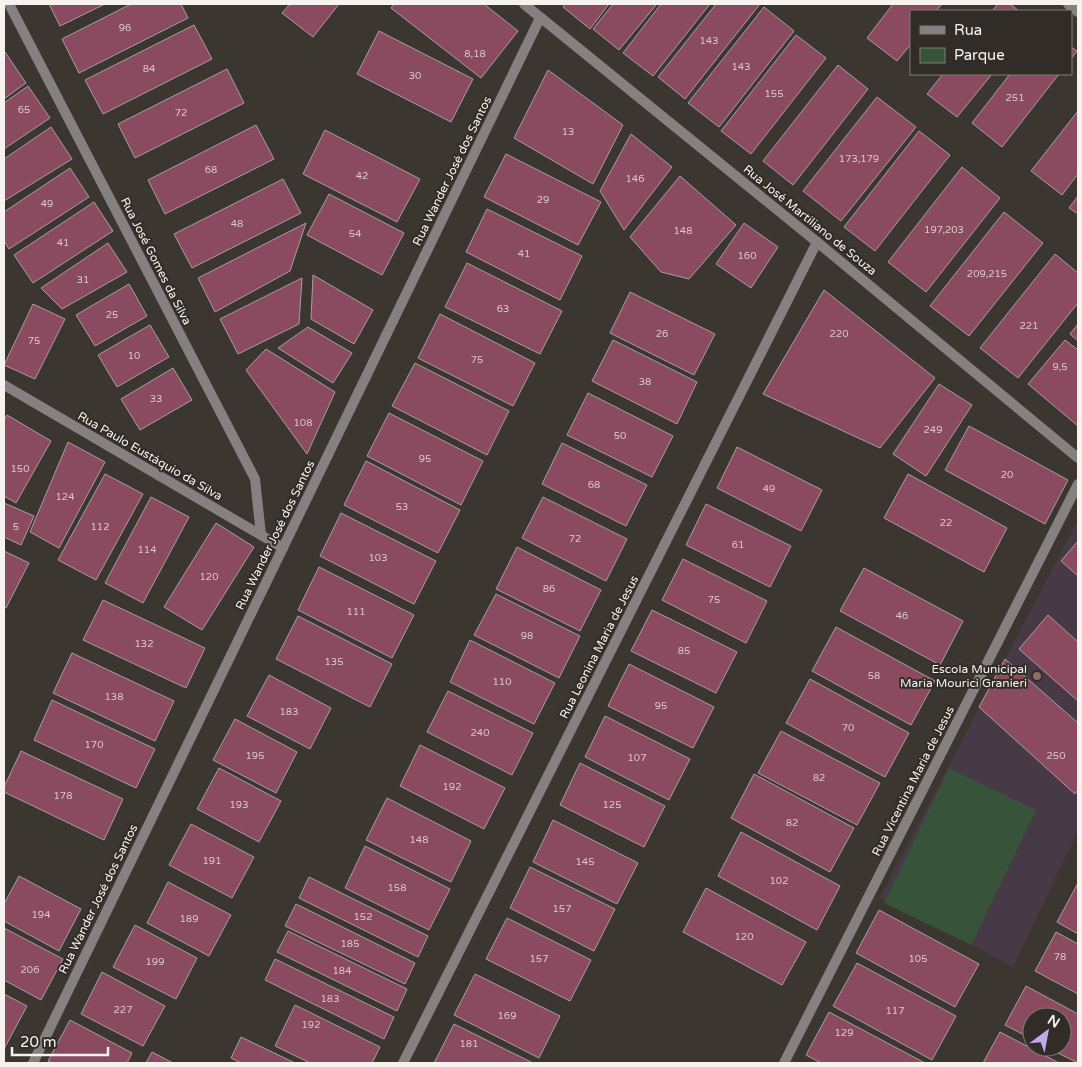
<svg xmlns="http://www.w3.org/2000/svg" width="1082" height="1067" viewBox="0 0 1082 1067" font-family="'Varela Round',sans-serif">
  <rect width="100%" height="100%" fill="#3b3630"/>
  <path fill="#483947" d="M1078,520V831L1013,967L880,897Z"/>
  <path fill="#375339" d="M949,768L1036,810L971,945L884,903Z"/>
  <g fill="#8a4b60" stroke="#a99ea1">
    <path d="M49,4H105L60,26Z"/>
    <path d="M131,4H181L188,18L79,73L62,39Z"/>
    <path d="M290,4H339L313,37L282,13Z"/>
    <path d="M394,4H484L518,31L481,78L391,8Z"/>
    <path d="M565,4H609L590,29L563,7Z"/>
    <path d="M613,4H657L619,50L593,29Z"/>
    <path d="M661,4H710L653,76L623,53Z"/>
    <path d="M716,4H760L685,99L658,77Z"/>
    <path d="M893,4H942L936,11H911V44L897,61L867,38Z"/>
    <path d="M998,4H1010L1019,11H992Z"/>
    <path d="M764,7L794,31L719,127L688,103Z"/>
    <path d="M194,25L212,59L103,114L85,80Z"/>
    <path d="M379,31L473,79L451,122L357,74Z"/>
    <path d="M796,35L826,58L751,154L721,131Z"/>
    <path d="M1071,47L1077,51L1071,59Z"/>
    <path d="M4,52H5L26,83L4,99Z"/>
    <path d="M838,65L868,89L793,185L763,161Z"/>
    <path d="M227,69L244,103L135,158L118,124Z"/>
    <path d="M548,70L623,125L593,184L514,138Z"/>
    <path d="M943,74H992L957,117L927,94Z"/>
    <path d="M1010,74H1059L1002,147L972,123Z"/>
    <path d="M28,86L50,118L4,149V103Z"/>
    <path d="M877,97L916,127L841,221L803,191Z"/>
    <path d="M1078,111V174L1062,195L1031,171Z"/>
    <path d="M256,125L274,159L165,214L148,180Z"/>
    <path d="M51,127L72,159L4,201V159Z"/>
    <path d="M325,130L420,179L397,222L303,174Z"/>
    <path d="M919,131L950,155L875,251L844,227Z"/>
    <path d="M631,134L672,167L624,230L600,191Z"/>
    <path d="M506,154L601,202L578,245L484,197Z"/>
    <path d="M962,167L1000,198L926,292L888,262Z"/>
    <path d="M70,168L89,197L9,249L4,241V212Z"/>
    <path d="M680,176L736,225L689,279L661,272L630,237Z"/>
    <path d="M283,179L301,213L192,268L174,234Z"/>
    <path d="M329,194L404,233L382,275L307,235Z"/>
    <path d="M1078,196V214L1069,208Z"/>
    <path d="M94,202L113,231L33,283L14,255Z"/>
    <path d="M487,209L582,256L560,300L466,252Z"/>
    <path d="M1004,212L1043,243L969,336L930,306Z"/>
    <path d="M306,223L290,271L215,312L198,278Z"/>
    <path d="M744,223L778,247L751,288L716,264Z"/>
    <path d="M108,243L127,272L62,309L41,288Z"/>
    <path d="M1055,254L1078,273V303L1018,378L980,348Z"/>
    <path d="M467,263L562,311L540,354L445,307Z"/>
    <path d="M313,275L373,310L354,344L311,319Z"/>
    <path d="M302,278L299,324L238,354L220,319Z"/>
    <path d="M129,284L147,316L95,346L76,315Z"/>
    <path d="M824,290L935,378L880,448L763,394Z"/>
    <path d="M630,292L715,334L694,375L610,333Z"/>
    <path d="M33,304L65,319L35,379L4,365Z"/>
    <path d="M440,314L535,363L513,406L418,358Z"/>
    <path d="M1078,324V341L1070,334Z"/>
    <path d="M150,325L169,357L117,387L98,355Z"/>
    <path d="M308,327L352,353L333,383L278,348Z"/>
    <path d="M613,340L697,382L677,424L592,381Z"/>
    <path d="M1065,340L1078,350V426L1028,384Z"/>
    <path d="M266,349L335,392L307,454L246,370Z"/>
    <path d="M415,363L509,411L487,455L392,406Z"/>
    <path d="M173,368L192,400L140,430L121,399Z"/>
    <path d="M939,384L972,405L926,476L893,454Z"/>
    <path d="M588,393L673,436L652,477L567,435Z"/>
    <path d="M389,413L483,461L461,505L367,456Z"/>
    <path d="M7,415L51,441L16,503L4,496V421Z"/>
    <path d="M969,426L1068,480L1045,524L945,470Z"/>
    <path d="M68,442L105,462L59,548L30,532Z"/>
    <path d="M562,443L647,485L626,526L542,484Z"/>
    <path d="M737,447L822,490L801,531L717,488Z"/>
    <path d="M366,461L460,510L438,553L344,505Z"/>
    <path d="M105,474L143,494L96,580L58,560Z"/>
    <path d="M908,474L1007,528L984,572L884,518Z"/>
    <path d="M151,497L189,517L143,603L105,583Z"/>
    <path d="M543,497L627,539L606,581L522,538Z"/>
    <path d="M4,503L34,516L21,545L4,537Z"/>
    <path d="M706,504L791,546L770,587L686,545Z"/>
    <path d="M341,513L436,561L414,604L320,556Z"/>
    <path d="M216,523L254,547L202,630L164,607Z"/>
    <path d="M1078,541V576L1061,561Z"/>
    <path d="M517,547L601,590L580,631L496,589Z"/>
    <path d="M4,551L29,563L6,608L4,607Z"/>
    <path d="M683,559L767,601L746,643L662,600Z"/>
    <path d="M319,567L414,615L392,658L298,610Z"/>
    <path d="M864,568L963,621L940,665L840,611Z"/>
    <path d="M496,594L580,636L559,678L474,635Z"/>
    <path d="M103,600L205,648L186,688L83,640Z"/>
    <path d="M652,610L737,652L716,693L631,651Z"/>
    <path d="M1048,615L1078,642V701L1019,649Z"/>
    <path d="M298,616L392,664L370,707L276,659Z"/>
    <path d="M836,627L935,681L911,725L812,671Z"/>
    <path d="M470,640L555,683L534,724L450,682Z"/>
    <path d="M72,653L174,701L155,741L53,693Z"/>
    <path d="M1005,659L1078,723V790L1075,794L979,707Z"/>
    <path d="M629,664L714,707L693,748L608,706Z"/>
    <path d="M269,675L331,708L310,749L247,716Z"/>
    <path d="M810,679L909,733L885,777L786,723Z"/>
    <path d="M448,691L533,733L512,775L427,732Z"/>
    <path d="M52,700L155,749L136,788L34,740Z"/>
    <path d="M605,716L690,759L669,800L585,757Z"/>
    <path d="M235,719L297,752L276,793L213,760Z"/>
    <path d="M781,731L880,783L857,825L758,773Z"/>
    <path d="M420,745L505,788L484,829L400,786Z"/>
    <path d="M21,751L123,799L104,840L4,792V787Z"/>
    <path d="M580,763L665,806L644,847L560,805Z"/>
    <path d="M219,768L281,801L259,842L197,809Z"/>
    <path d="M754,774L854,828L830,872L731,818Z"/>
    <path d="M387,798L471,841L451,882L366,840Z"/>
    <path d="M553,820L638,863L617,904L533,862Z"/>
    <path d="M191,824L254,857L232,898L169,865Z"/>
    <path d="M741,832L840,886L817,930L718,876Z"/>
    <path d="M365,846L450,889L429,930L345,888Z"/>
    <path d="M530,867L615,909L594,951L510,908Z"/>
    <path d="M19,876L81,909L59,951L4,921V904Z"/>
    <path d="M309,877L428,936L418,957L299,898Z"/>
    <path d="M168,882L231,915L209,956L147,923Z"/>
    <path d="M1078,883V934L1057,922Z"/>
    <path d="M706,888L806,942L782,985L683,932Z"/>
    <path d="M296,904L415,963L405,984L285,926Z"/>
    <path d="M879,910L979,964L955,1007L856,953Z"/>
    <path d="M507,918L591,960L570,1001L486,959Z"/>
    <path d="M135,925L197,958L176,999L113,967Z"/>
    <path d="M4,928L63,959L41,1000L4,980Z"/>
    <path d="M288,931L407,989L397,1011L277,952Z"/>
    <path d="M1056,932L1078,944V994L1035,971Z"/>
    <path d="M275,959L394,1017L384,1039L265,980Z"/>
    <path d="M857,963L956,1016L932,1060L833,1006Z"/>
    <path d="M102,972L165,1006L143,1046L81,1014Z"/>
    <path d="M475,974L560,1016L539,1058L454,1015Z"/>
    <path d="M1026,986L1078,1014V1063L1046,1047H1062V1017H1032V1039L1005,1025Z"/>
    <path d="M4,994L27,1006L4,1049Z"/>
    <path d="M295,1005L380,1047L372,1063H310L275,1046Z"/>
    <path d="M829,1012L925,1063H821L806,1055Z"/>
    <path d="M70,1020L132,1053L127,1063H53L48,1061Z"/>
    <path d="M454,1024L533,1063H434Z"/>
    <path d="M1000,1032L1059,1063H983Z"/>
    <path d="M241,1037L295,1063H241L231,1058Z"/>
    <path d="M152,1052L173,1063H146Z"/>
  </g>
  <g fill="none" stroke-linecap="round" stroke-linejoin="round">
    <g stroke="#858180" stroke-width="10">
      <path d="M9,4L255,479L261,535"/>
      <path d="M4,385L283,548"/>
      <path d="M33,1063L540,18"/>
      <path d="M403,1063L817,242"/>
      <path d="M784,1063L1078,484"/>
    </g>
    <g stroke="#858180" stroke-width="10">
      <path d="M524,4L817,242L1078,458"/>
      <path d="M1068,4L1078,12"/>
    </g>
  </g>
  <circle fill="#8d6e63" stroke="#312c26" stroke-width="2" cx="1037" cy="676" r="5"/>
  <g text-anchor="middle" dominant-baseline="central" stroke-width="4" stroke-linejoin="round" paint-order="stroke">
    <g font-size="10" fill="#dbc9cb">
      <text x="125" y="28">96</text>
      <text x="709" y="41">143</text>
      <text x="475" y="54">8,18</text>
      <text x="741" y="67">143</text>
      <text x="149" y="69">84</text>
      <text x="415" y="76">30</text>
      <text x="774" y="94">155</text>
      <text x="1015" y="98">251</text>
      <text x="24" y="110">65</text>
      <text x="181" y="113">72</text>
      <text x="568" y="132">13</text>
      <text x="859" y="159">173,179</text>
      <text x="211" y="170">68</text>
      <text x="362" y="176">42</text>
      <text x="635" y="179">146</text>
      <text x="543" y="200">29</text>
      <text x="47" y="204">49</text>
      <text x="237" y="224">48</text>
      <text x="944" y="230">197,203</text>
      <text x="683" y="231">148</text>
      <text x="355" y="234">54</text>
      <text x="63" y="243">41</text>
      <text x="524" y="254">41</text>
      <text x="747" y="256">160</text>
      <text x="987" y="274">209,215</text>
      <text x="83" y="280">31</text>
      <text x="503" y="309">63</text>
      <text x="112" y="315">25</text>
      <text x="1029" y="326">221</text>
      <text x="662" y="334">26</text>
      <text x="839" y="334">220</text>
      <text x="34" y="341">75</text>
      <text x="134" y="356">10</text>
      <text x="477" y="360">75</text>
      <text x="1060" y="367">9,5</text>
      <text x="645" y="382">38</text>
      <text x="156" y="399">33</text>
      <text x="303" y="423">108</text>
      <text x="933" y="430">249</text>
      <text x="620" y="436">50</text>
      <text x="425" y="459">95</text>
      <text x="20" y="469">150</text>
      <text x="1007" y="475">20</text>
      <text x="594" y="485">68</text>
      <text x="769" y="489">49</text>
      <text x="65" y="497">124</text>
      <text x="402" y="507">53</text>
      <text x="946" y="523">22</text>
      <text x="16" y="527">5</text>
      <text x="100" y="527">112</text>
      <text x="575" y="539">72</text>
      <text x="738" y="545">61</text>
      <text x="147" y="550">114</text>
      <text x="378" y="558">103</text>
      <text x="209" y="577">120</text>
      <text x="549" y="589">86</text>
      <text x="714" y="600">75</text>
      <text x="356" y="612">111</text>
      <text x="902" y="616">46</text>
      <text x="527" y="636">98</text>
      <text x="144" y="644">132</text>
      <text x="684" y="651">85</text>
      <text x="334" y="662">135</text>
      <text x="874" y="676">58</text>
      <text x="502" y="682">110</text>
      <text x="114" y="697">138</text>
      <text x="661" y="706">95</text>
      <text x="289" y="712">183</text>
      <text x="848" y="728">70</text>
      <text x="480" y="733">240</text>
      <text x="94" y="745">170</text>
      <text x="255" y="756">195</text>
      <text x="1056" y="756">250</text>
      <text x="637" y="758">107</text>
      <text x="819" y="778">82</text>
      <text x="452" y="787">192</text>
      <text x="63" y="796">178</text>
      <text x="239" y="805">193</text>
      <text x="612" y="805">125</text>
      <text x="792" y="823">82</text>
      <text x="419" y="840">148</text>
      <text x="212" y="861">191</text>
      <text x="585" y="862">145</text>
      <text x="779" y="881">102</text>
      <text x="397" y="888">158</text>
      <text x="562" y="909">157</text>
      <text x="41" y="915">194</text>
      <text x="363" y="917">152</text>
      <text x="189" y="919">189</text>
      <text x="744" y="937">120</text>
      <text x="350" y="944">185</text>
      <text x="1060" y="957">78</text>
      <text x="539" y="959">157</text>
      <text x="918" y="959">105</text>
      <text x="155" y="962">199</text>
      <text x="30" y="970">206</text>
      <text x="342" y="971">184</text>
      <text x="330" y="999">183</text>
      <text x="123" y="1010">227</text>
      <text x="895" y="1011">117</text>
      <text x="507" y="1016">169</text>
      <text x="311" y="1025">192</text>
      <text x="844" y="1033">129</text>
      <text x="469" y="1044">181</text>
    </g>
    <g font-size="12" fill="#f6f3ef" stroke="#312c26">
      <text transform="translate(452 171) rotate(-64)">Rua Wander José dos Santos</text>
      <text transform="translate(810 220) rotate(39)">Rua José Martiliano de Souza</text>
      <text transform="translate(156 261) rotate(63)">Rua José Gomes da Silva</text>
      <text transform="translate(150 456) rotate(30)">Rua Paulo Eustáquio da Silva</text>
      <text transform="translate(275 535) rotate(-64)">Rua Wander José dos Santos</text>
      <text transform="translate(599 647) rotate(-63)">Rua Leonina Maria de Jesus</text>
      <text transform="translate(913 781) rotate(-63)">Rua Vicentina Maria de Jesus</text>
      <text transform="translate(98 899) rotate(-64)">Rua Wander José dos Santos</text>
    </g>
    <g font-size="12" fill="#f6f3ef" stroke="#312c26" text-anchor="end">
      <text x="1027" y="669">Escola Municipal<tspan x="1027" dy="14">Maria Mourici Granieri</tspan></text>
    </g>
  </g>
  <rect width="1082" height="1067" fill="none" stroke="#f6f3ef" stroke-width="10"/>
  <rect x="910" y="10" width="162" height="65" fill="#312c26" stroke="#807c76"/>
  <rect x="920" y="26" width="25" height="8" fill="#858180" stroke="#807c76"/>
  <text x="954" y="35" font-size="15" fill="#f6f3ef">Rua</text>
  <rect x="920" y="48" width="25" height="15" fill="#375339" stroke="#807c76"/>
  <text x="954" y="60" font-size="15" fill="#f6f3ef">Parque</text>
  <g transform="translate(1047 1032) rotate(32)"><circle r="24" fill="#312c26" stroke="#807c76"/>
  <path d="M0-4L9 19L0 12L-9 19Z" fill="#c6a6f0"/>
  <text y="-8" font-size="14" font-weight="bold" text-anchor="middle" fill="#f6f3ef">N</text>
  </g>
  <path d="M12 1047v8h96v-8" fill="none" stroke="#f6f3ef" stroke-width="2.5"/>
  <text x="20" y="1047" font-size="15" fill="#f6f3ef" stroke="#312c26" stroke-width="4" paint-order="stroke">20 m</text>
</svg>
